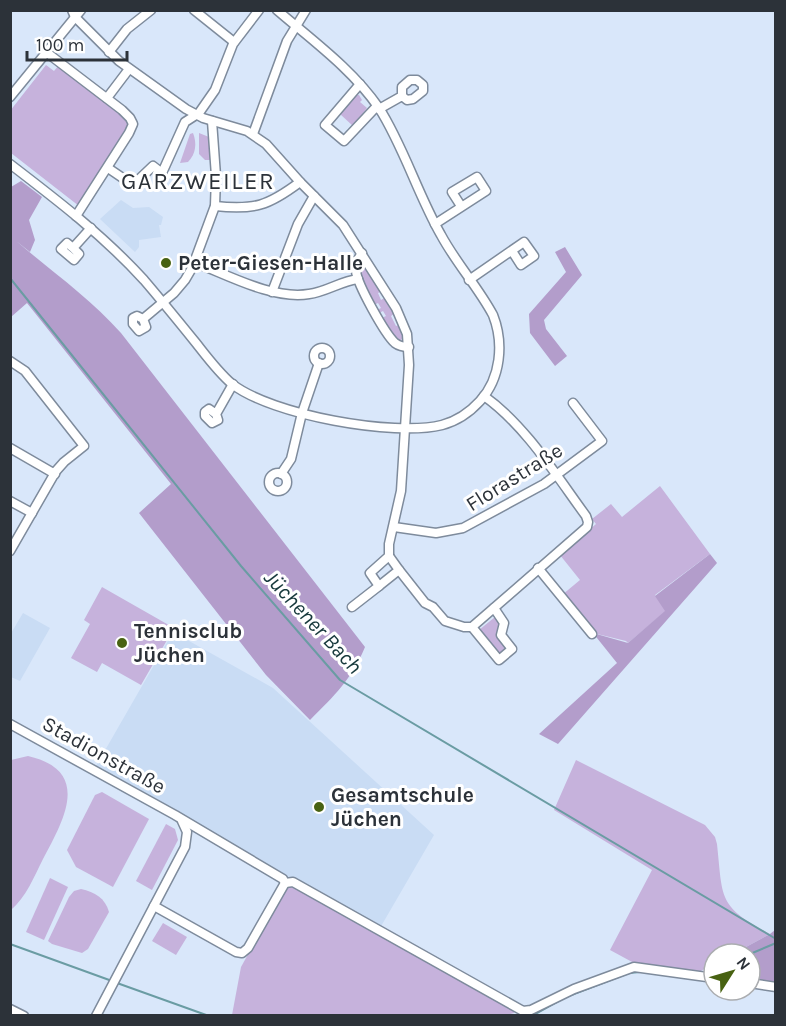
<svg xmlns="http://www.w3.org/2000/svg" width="786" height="1026" viewBox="0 0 786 1026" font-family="Karla,sans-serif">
  <rect width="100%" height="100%" fill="#d9e7fa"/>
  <g fill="#c9dcf4">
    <path d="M121,200L133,208L149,207L163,217L161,225H159L161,237L139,240V247L135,252L100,219Z"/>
    <path d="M23,613L50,628L20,681L11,677L10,635Z"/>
    <path d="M173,632L273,688L434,835L380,928L212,834L188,818L96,766Z"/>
  </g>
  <g fill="#c6b2dc">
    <path d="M46,65L54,71L59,65L127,116L131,124L79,206L11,153L10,111Z"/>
    <path d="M356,95H359L362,100L360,102L367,108L353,126L340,114Z"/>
    <path d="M193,133C197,143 196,154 188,162L180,163L190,134Z"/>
    <path d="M199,133L209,137L211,160H205L199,154Z"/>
    <path d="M363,264L382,291L378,293L381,300L386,297L395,313L391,316L396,326L400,325L403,337L400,342L397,341L382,318L386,316L383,311L379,313L377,310L381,308L378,303L374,305L359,272V265Z"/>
    <path d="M660,486L710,554L655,595L666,611L628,643L626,641L593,633L562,595L580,580L560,555L596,524L592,519L611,504L622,517Z"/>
    <path d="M102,587L174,628L141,685L102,663L97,672L71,658L90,624L84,620Z"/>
    <path d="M495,617L502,626L497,633L506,648L505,650L499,655L479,630Z"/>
    <path d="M28,756C93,771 63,821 43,859C34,877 26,897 11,910V760Z"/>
    <path d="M576,760L705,825L715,837L717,844C723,900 718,906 770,934L733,954H714V964L697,973L634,963L610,950L652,870L554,810Z"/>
    <path d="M102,792L149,819L113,887L76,867L67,850L95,795Z"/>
    <path d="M166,824L175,829L178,840L152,890L136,881Z"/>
    <path d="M50,878L68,887L44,940L26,932Z"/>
    <path d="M294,885L514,1008V1013L503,1016L232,1015L241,967L286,886Z"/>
    <path d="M81,889C95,892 105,898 109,912L88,949L82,953L52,944L48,941L69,897L74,891Z"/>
    <path d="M163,923L187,937L176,955L152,941Z"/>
  </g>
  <g fill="#b39dcb">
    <path d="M21,181L42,197L29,220L35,240L30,252L15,240C51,271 90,298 121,333L365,647C352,679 334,696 310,720L266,675L139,513L171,484L27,303L11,317V187Z"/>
    <path d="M565,247L582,275L544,320L546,329L567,356L555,366L530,333L529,314L566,272L555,252Z"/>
    <path d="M710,554L717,563L558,744L539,734L617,663L593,633L628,643L665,611L655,596Z"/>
    <path d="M775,930V983L750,980V954H733L770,934Z"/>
  </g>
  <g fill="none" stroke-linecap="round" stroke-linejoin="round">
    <g stroke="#6a9ca3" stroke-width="2">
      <path d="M10,278L241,566L340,680L776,939"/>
      <path d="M10,944L112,981"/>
      <path d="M750,954L776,943"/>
      <path d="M706,973L714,970"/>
      <path d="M117,983L209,1016"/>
      <path d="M532,1016L566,997L629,973L640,972"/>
    </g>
    <g stroke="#7e8b9c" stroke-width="11">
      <g id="street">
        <path d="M72,10L75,17L119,61L186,109L203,118L247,131L266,144L300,182L343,225L396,308L407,334L409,365L401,491L389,544V556L370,573L379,586L352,607"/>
        <path d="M194,10L234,42"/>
        <path d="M46,52L122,110L130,118L133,124L129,133L76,216"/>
        <path d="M109,52L127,29L151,10"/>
        <path d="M360,84L325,125L344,141L377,106"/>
        <path d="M10,97L81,10"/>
        <path d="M107,98L129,69"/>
        <path d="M379,109L402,96L407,100L413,99L423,91V85L417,80H410L402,87V96"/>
        <path d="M253,134L287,41L306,10"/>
        <path d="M10,164C57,200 104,236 144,280C162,301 179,322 196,343C207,357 218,372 232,384C272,415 394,437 442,425C457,421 470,412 480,401C501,378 504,343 493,315C478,287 456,263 441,235C418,195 403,145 379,108C352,69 313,41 277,10"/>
        <path d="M108,168L133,185L153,166L162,173L185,122L199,113L215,90L233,44L259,10"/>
        <path d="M215,206C255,210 268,206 300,182"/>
        <path d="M435,224L486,191L477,177L452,192L461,206"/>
        <path d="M73,248L79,254L74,260L61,249L67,243L73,248L91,228"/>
        <path d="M362,253C358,259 355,263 356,271C357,284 385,334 395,343C399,346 403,347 409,347"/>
        <path d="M194,262C228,275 273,300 309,294C326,292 341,281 358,279"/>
        <path d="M469,280L524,242L534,256L521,265L512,251"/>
        <path d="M272,292L298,224L314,196"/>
        <path d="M143,319L146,327L139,331L133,324V318L137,316L143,319L174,293L185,280L192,268L215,206L216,176L212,121"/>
        <circle cx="322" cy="356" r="8"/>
        <path d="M10,361L25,371L84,446L64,462L56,471L10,551"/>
        <path d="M216,414L218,420L212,423L205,416V412L209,409L216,414L233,384"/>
        <path d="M10,448L55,474"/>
        <circle cx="278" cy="482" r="9"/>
        <path d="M281,474L291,459L302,413L319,363"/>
        <path d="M10,501L32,513"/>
        <path d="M394,527L436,533L463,528L544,484L602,441L573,403"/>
        <path d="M538,568L592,634"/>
        <path d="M399,570L425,603L433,607L445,621L464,627H472L587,527L588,522L586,516C556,475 525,425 484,396"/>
        <path d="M379,586L399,570L389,556"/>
        <path d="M472,627L499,660L512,649L501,635L504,623L494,608"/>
        <path d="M10,724L175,815L283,879L285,883L293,882L523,1011L531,1010L574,989L634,967L714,978"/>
        <path d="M154,906L236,952L242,953L248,948L285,883"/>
        <path d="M750,983L776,987"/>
        <path d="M10,1009L24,1016"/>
        <path d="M96,1016L185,847L187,832L182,821"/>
      </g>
    </g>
    <use href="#street" stroke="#fff" stroke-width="8"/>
  </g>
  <g fill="#486212" stroke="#fff" stroke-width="2">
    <circle cx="166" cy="263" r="6"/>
    <circle cx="122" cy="643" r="6"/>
    <circle cx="319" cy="807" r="6"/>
  </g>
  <g text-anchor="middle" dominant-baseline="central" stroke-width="6" stroke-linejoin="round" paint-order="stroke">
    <g font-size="21" font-weight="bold" fill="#2c3239" stroke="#fff" text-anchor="start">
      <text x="178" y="263">Peter-Giesen-Halle</text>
      <text x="134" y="631">Tennisclub<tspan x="134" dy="24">Jüchen</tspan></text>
      <text x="331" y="795">Gesamtschule<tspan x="331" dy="24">Jüchen</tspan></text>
    </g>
    <g font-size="21" fill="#2c3239" stroke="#fff">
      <text transform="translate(514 477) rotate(-32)">Florastraße</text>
      <text transform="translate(104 755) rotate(29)">Stadionstraße</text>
    </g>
    <g font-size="22" font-style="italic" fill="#17393c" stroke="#fff">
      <text transform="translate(313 622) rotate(47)">Jüchener Bach</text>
    </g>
    <g font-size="24" letter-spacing="1.5" fill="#2c3239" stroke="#fff">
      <text x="198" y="181">GARZWEILER</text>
    </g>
  </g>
  <rect width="786" height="1026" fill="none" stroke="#2c3239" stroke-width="24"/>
  <g transform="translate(732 972) rotate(53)"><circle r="28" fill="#ffffff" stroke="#abadb0" stroke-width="1.5"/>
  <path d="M0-4.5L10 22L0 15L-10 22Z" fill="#486212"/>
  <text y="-9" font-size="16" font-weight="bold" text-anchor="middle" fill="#2c3239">N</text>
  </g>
  <path d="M27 51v9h100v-9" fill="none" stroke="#2c3239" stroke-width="3"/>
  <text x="36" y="51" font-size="18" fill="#2c3239" stroke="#ffffff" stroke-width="4.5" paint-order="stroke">100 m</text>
</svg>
